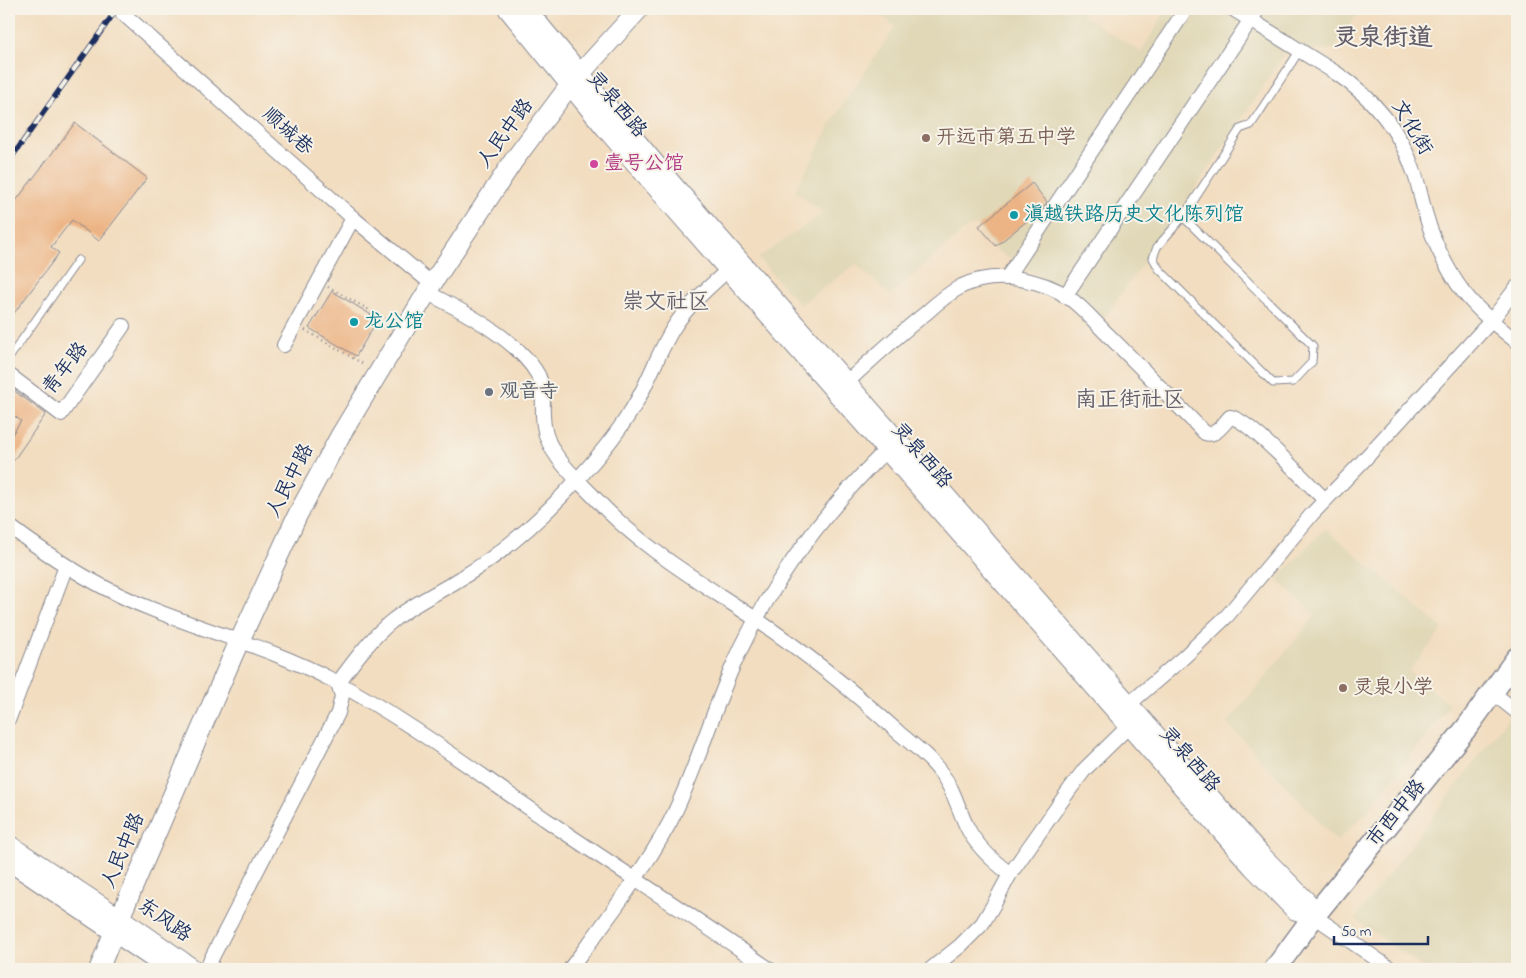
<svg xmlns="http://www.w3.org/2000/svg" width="1526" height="978" viewBox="0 0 1526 978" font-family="'Indie Flower','LXGW WenKai TC',sans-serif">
  <rect width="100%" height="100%" fill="#f7f3e8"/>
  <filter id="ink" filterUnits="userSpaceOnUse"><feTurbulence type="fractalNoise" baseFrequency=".02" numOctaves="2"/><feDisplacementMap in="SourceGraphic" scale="10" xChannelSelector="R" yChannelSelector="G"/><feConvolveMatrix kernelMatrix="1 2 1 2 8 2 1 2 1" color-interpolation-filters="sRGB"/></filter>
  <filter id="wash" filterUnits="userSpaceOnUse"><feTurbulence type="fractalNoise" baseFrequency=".0096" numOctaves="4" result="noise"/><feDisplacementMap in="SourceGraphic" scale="20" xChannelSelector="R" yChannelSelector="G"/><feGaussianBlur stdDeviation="1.12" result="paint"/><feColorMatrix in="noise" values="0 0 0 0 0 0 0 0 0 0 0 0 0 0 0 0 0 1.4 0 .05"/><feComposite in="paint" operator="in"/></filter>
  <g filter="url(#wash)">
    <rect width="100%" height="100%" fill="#f2ddc0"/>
    <g fill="#e1d8b8">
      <path d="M873,9H1085L1081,15L1141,52L1167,9H1361L1334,49L1285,53L1186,203L1104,318L996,250L976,225L968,227L890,295L856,264L800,305L758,258L823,213L795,191L835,116L895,27Z"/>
      <path d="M1325,528L1443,629L1409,671L1450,705L1366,813L1337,841L1227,723L1316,615L1277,579Z"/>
      <path d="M1517,706V969H1425L1355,919Z"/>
    </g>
    <g id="blocks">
      <g fill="#ecb484">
        <path d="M75,123L147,178L99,241L72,220L51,247L59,253L9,320V210Z"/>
        <path d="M1032,183L1047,202L1043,208L996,246L979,226Z"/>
        <path d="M332,291L378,319L356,356L309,328Z"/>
        <path d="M9,387L46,414L9,467V439L21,421L9,412Z"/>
      </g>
    </g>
  </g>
  <g filter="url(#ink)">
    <use href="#blocks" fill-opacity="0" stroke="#86868f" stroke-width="1"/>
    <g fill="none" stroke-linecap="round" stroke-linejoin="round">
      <g stroke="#86868f" stroke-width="9">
        <g id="lane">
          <path d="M1183,217L1157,247L1153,258L1159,269L1273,383L1293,382L1312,362L1313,346L1183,217L1240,129L1251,125L1300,50"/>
          <path d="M9,358L78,260"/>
        </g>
      </g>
      <g stroke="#86868f" stroke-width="16">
        <g id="street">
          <path d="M118,9L353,218L432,284"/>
          <path d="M1233,9L1336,73C1372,97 1400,130 1414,172C1419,185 1421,199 1425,212C1431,234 1440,255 1452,275C1468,303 1492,322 1517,342"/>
          <path d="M1007,278L1186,9"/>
          <path d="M426,292C461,310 519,340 538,375C546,391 541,408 544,426C548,455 575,477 595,498C640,547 699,581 754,618C805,652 853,691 898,732C913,745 930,757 941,773C954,789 958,809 967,827C976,846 993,861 1010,874"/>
          <path d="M1065,296L1258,9"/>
          <path d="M284,345L353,218"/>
          <path d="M9,375L61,414L123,326"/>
          <path d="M846,383C872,359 898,335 926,313C937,303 949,293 962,286C991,272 1030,277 1058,291C1076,300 1092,319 1106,333C1140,366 1172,400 1205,433C1216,437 1223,424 1230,417C1248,418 1309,485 1325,500"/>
          <path d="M9,526C54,560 101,590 154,610C214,634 276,650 332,680C408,720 477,773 548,821C621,871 696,918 769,969"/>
          <path d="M1493,693L1517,712"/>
          <path d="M1128,705L1184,657L1227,616L1312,514L1362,462L1491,321L1517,287"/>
          <path d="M9,718L66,566"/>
          <path d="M1314,916L1391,969"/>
          <path d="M206,969L338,713L342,696L338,683C354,661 371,638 392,621C414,603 440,592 463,577C500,555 532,527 562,496C587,470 612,442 631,411C648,385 657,354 674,327C688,305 709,287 728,270"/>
          <path d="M570,969C605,922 642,874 670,822C695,773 710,719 732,668C768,586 823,513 886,450"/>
          <path d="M931,969L960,946L982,924L994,904L1010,874L1070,789L1085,769L1129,726"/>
        </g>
      </g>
      <g stroke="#86868f" stroke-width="21">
        <g id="secondary">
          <path d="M508,9L608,131L669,202L1253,867L1295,910L1314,916"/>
          <path d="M526,9L672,184L1260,854L1308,903L1314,916"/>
          <path d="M9,845L139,931L193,969"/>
          <path d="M9,861L169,969"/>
          <path d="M99,969L118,922L234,653L297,516L340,436L432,284L514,160L570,85L639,9"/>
        </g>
      </g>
      <g stroke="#86868f" stroke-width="24">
        <path id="primary" d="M1275,969L1314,916L1468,726L1517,658"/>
      </g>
      <g stroke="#86868f" stroke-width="2.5" stroke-dasharray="1 4" stroke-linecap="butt">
        <path d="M328,287L391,322"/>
        <path d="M305,330L365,365"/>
      </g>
      <use href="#lane" stroke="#fff" stroke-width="7"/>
      <use href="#street" stroke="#fff" stroke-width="14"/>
      <use href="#secondary" stroke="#fff" stroke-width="19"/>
      <use href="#primary" stroke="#fff" stroke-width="21"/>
      <g stroke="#1b2f5e" stroke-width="5.5">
        <path id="rail" d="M9,161L117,9"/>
      </g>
      <use href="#rail" stroke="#f7f3e8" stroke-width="4" stroke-dasharray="11" stroke-linecap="butt"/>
    </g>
  </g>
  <g fill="#8d6e63" stroke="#f7f3e8" stroke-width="2">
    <circle cx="926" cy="138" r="5"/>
    <circle cx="1343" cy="688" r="5"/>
  </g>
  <circle fill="#d1479c" stroke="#f7f3e8" stroke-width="2" cx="594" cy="164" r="5"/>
  <g fill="#0f9aa8" stroke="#f7f3e8" stroke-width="2">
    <circle cx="1014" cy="215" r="5"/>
    <circle cx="354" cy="322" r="5"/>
  </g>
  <circle fill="#6b7280" stroke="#f7f3e8" stroke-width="2" cx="489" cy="392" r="5"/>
  <g text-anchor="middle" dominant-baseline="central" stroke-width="4" stroke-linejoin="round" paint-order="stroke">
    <g font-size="20" fill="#1b2f5e" stroke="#f7f3e8">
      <text transform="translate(616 105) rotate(50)">灵泉西路</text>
      <text transform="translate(1411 128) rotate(59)">文化街</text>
      <text transform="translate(287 132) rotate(42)">顺城巷</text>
      <text transform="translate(506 134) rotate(-54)">人民中路</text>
      <text transform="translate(66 369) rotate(-52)">青年路</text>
      <text transform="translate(921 456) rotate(49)">灵泉西路</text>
      <text transform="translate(291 481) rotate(-63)">人民中路</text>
      <text transform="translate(1189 760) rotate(49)">灵泉西路</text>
      <text transform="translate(1397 814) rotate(-51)">市西中路</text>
      <text transform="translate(124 851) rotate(-67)">人民中路</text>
      <text transform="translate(164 921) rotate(35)">东风路</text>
    </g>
    <g font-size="20" fill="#785e54" stroke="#f7f3e8" text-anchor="start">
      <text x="936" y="138">开远市第五中学</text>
      <text x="1353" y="688">灵泉小学</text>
    </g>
    <g font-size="20" fill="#b23c85" stroke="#f7f3e8" text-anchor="start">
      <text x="604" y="164">壹号公馆</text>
    </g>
    <g font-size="20" fill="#0d838f" stroke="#f7f3e8" text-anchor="start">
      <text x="1024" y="215">滇越铁路历史文化陈列馆</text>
      <text x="364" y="322">龙公馆</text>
    </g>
    <g font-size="20" fill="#5b616d" stroke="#f7f3e8" text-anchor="start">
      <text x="499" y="392">观音寺</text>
    </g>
    <g font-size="22" fill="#645e6b" stroke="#f7f3e8">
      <text x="666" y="303">崇文社区</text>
      <text x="1130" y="401">南正街社区</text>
    </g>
    <g font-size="25" font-weight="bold" fill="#645e6b" stroke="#f7f3e8">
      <text x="1383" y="39">灵泉街道</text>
    </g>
  </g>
  <rect width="1526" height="978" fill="none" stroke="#f7f3e8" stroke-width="30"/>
  <path d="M1334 936v8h94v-8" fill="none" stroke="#1b2f5e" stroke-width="2.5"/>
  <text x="1341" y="936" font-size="15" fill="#1b2f5e" stroke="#f7f3e8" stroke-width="4" paint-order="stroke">50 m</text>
</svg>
